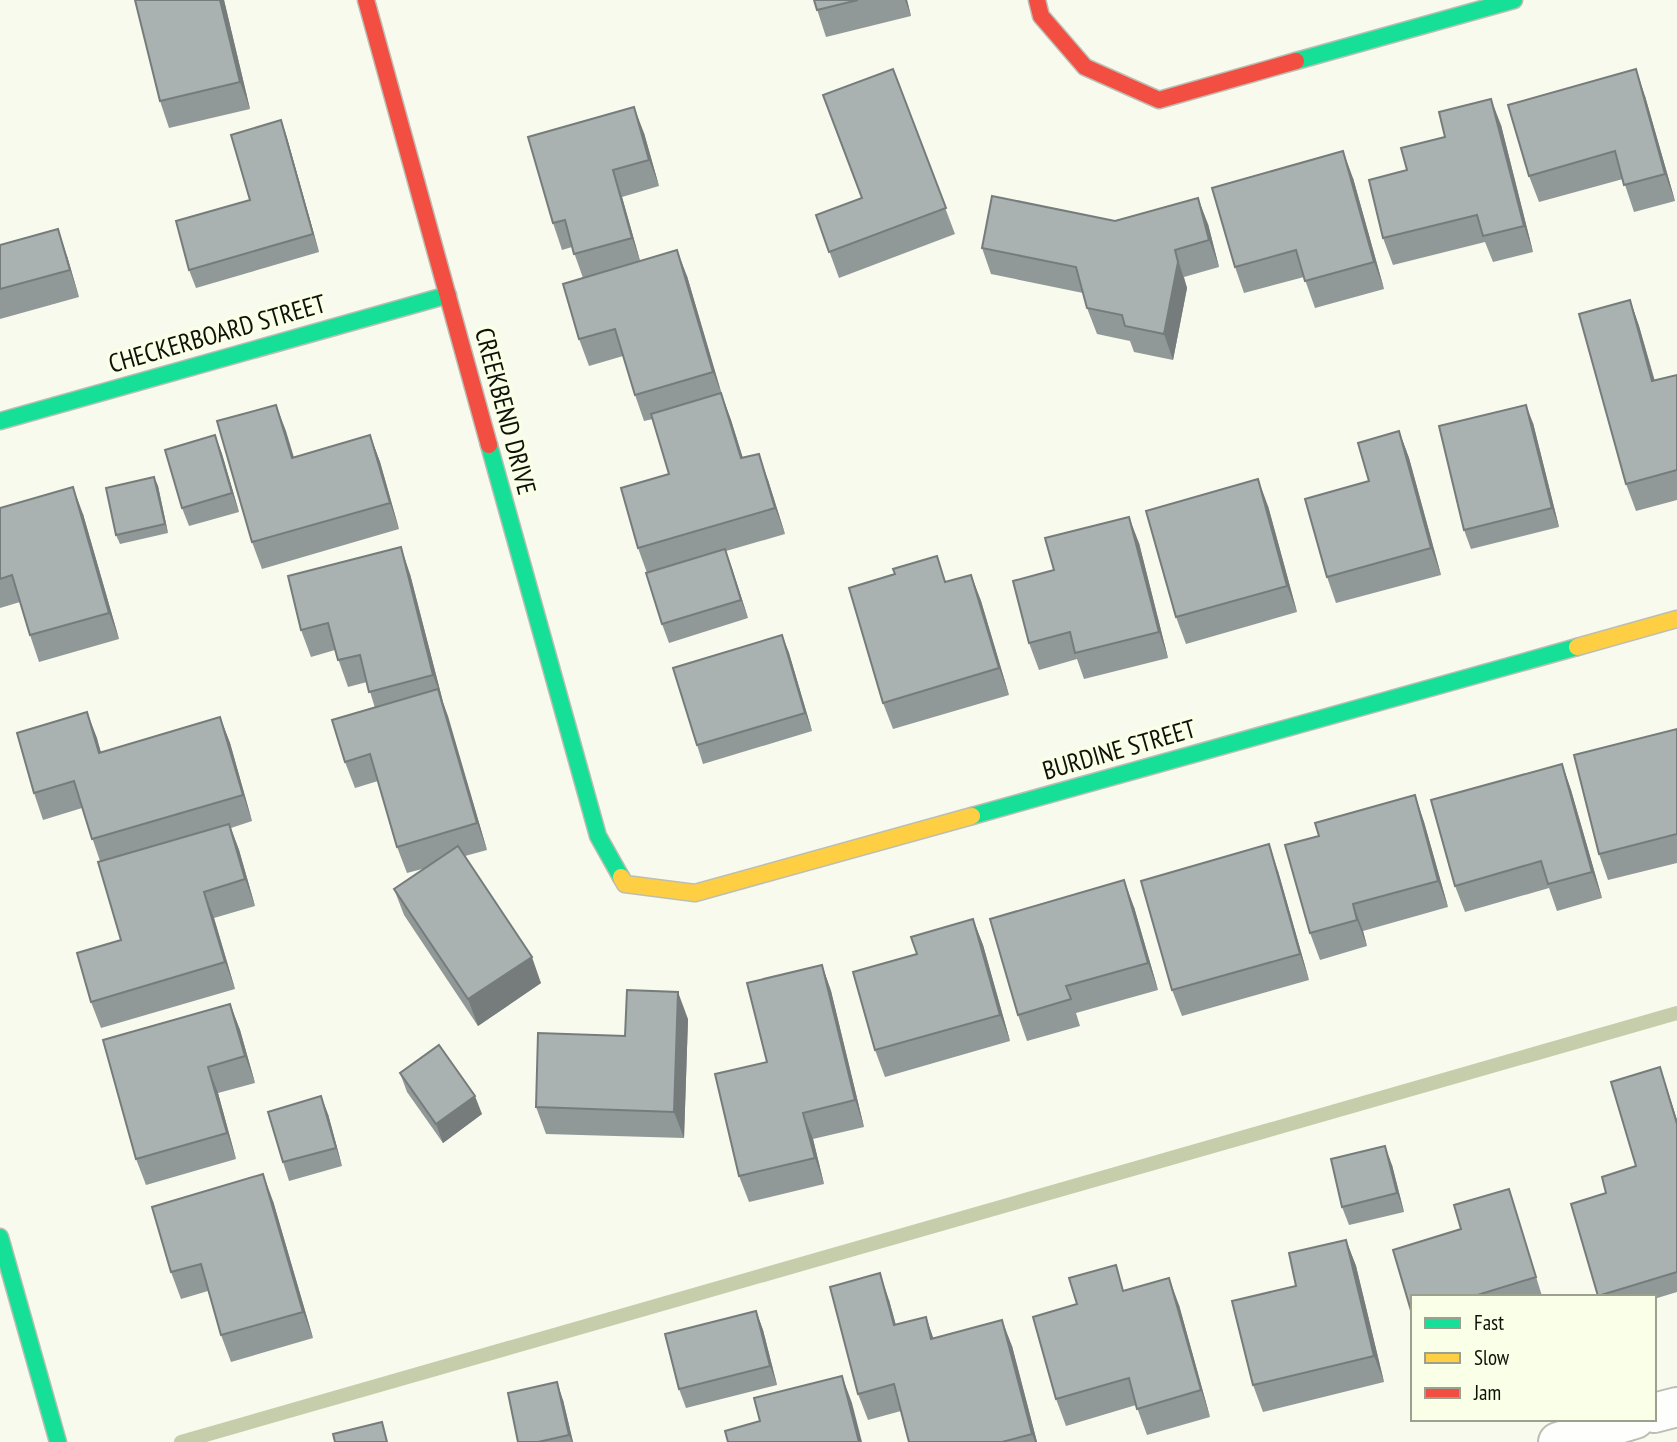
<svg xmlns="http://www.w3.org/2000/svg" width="1677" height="1442" viewBox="0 0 1677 1442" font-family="'PT Sans Narrow',sans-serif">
  <rect width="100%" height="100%" fill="#f7faed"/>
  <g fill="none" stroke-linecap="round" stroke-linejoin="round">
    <path stroke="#c6cdaa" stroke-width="14" d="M181,1442L1677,1013"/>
    <g stroke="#bcbeb3" stroke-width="42">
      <g id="street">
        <path d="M1654,1413L1677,1407"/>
        <path d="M1558,1442L1635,1419"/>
      </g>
    </g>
    <g stroke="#bcbeb3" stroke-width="19">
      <g id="fast">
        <path d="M1296,61L1514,0"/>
        <path d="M0,421L448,295"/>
        <path d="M489,445L598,836L621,877"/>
        <path d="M972,816L1577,647"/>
        <path d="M0,1237L58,1442"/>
      </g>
    </g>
    <g stroke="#bcbeb3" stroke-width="19">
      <g id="slow">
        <path d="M1577,647L1677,619"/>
        <path d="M621,877L625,884L695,893L972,816"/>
      </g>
    </g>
    <g stroke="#bcbeb3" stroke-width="19">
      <g id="jam">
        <path d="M366,0L489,445"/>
        <path d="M1037,0L1041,16L1085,67L1159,100L1296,61"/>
      </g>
    </g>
    <use href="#street" stroke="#fefefc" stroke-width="38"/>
    <use href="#fast" stroke="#16e098" stroke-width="16"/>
    <use href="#slow" stroke="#ffcf43" stroke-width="16"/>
    <use href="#jam" stroke="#f24e42" stroke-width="16"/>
  </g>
  <g fill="#919898">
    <path d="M135,0H224L250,109L169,128L160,101Z"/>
    <path d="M814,0H907L911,16L826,37Z"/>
    <path d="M893,69L955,234L839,278L816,215L861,198Z"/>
    <path d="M1645,96L1675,201L1634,212L1623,179L1539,202L1529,176Z"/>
    <path d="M281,120L287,138L319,252L196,288L189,270L250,200Z"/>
    <path d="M1501,125L1533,252L1493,262L1485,242L1393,265L1383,238L1407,170Z"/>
    <path d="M644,133L659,186L622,197L640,261L687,276L721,393L731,420L743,458L768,480L785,534L726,551L748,618L669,643L662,624L647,573L638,548L669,474L653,419L644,421L635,395L623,356L589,366L579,339L583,278L572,247L562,250L553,223Z"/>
    <path d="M1353,178L1384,289L1315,308L1304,277L1244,293L1235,267Z"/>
    <path d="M1115,221L1208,224L1219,267L1184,277L1187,288L1173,360L1134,352L1130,341L1097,334L1087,308L1083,293L991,274L982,248Z"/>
    <path d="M0,245L67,256L79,297L0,319Z"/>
    <path d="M1630,300L1639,326L1655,381L1677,375V500L1636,511L1626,484Z"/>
    <path d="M276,405L293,457L370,435L380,462L399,529L262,569L252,542Z"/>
    <path d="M1533,423L1559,527L1471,549L1464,530Z"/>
    <path d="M1399,431L1409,458L1441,575L1336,603L1327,577L1369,481Z"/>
    <path d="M215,435L222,454L239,512L189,526L182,508Z"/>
    <path d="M154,477L158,486L168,533L120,544L116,535Z"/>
    <path d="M1268,506L1297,612L1186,644L1176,617Z"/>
    <path d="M0,508L83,514L119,639L39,662L30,635L20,602L0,608Z"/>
    <path d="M1139,543L1168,658L1084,679L1077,659L1039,670L1029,643L1054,570Z"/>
    <path d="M410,574L443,702L487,850L465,856L541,983L478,1026L404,915L394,889L426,868L407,873L397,847L378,781L355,788L345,762L375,708L367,682L348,687L335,650L311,657L301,630Z"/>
    <path d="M971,575L981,601L1009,695L893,729L883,703L946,582Z"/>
    <path d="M782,635L789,653L812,731L703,764L697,745Z"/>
    <path d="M87,712L101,752L220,717L230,743L252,821L231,828L239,850L255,906L214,918L235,989L101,1028L91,1002L121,940L100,861L82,808L43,820L34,793Z"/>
    <path d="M1677,729V863L1608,880L1599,854Z"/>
    <path d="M1562,764L1571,790L1602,898L1557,911L1549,888L1465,912L1455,886Z"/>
    <path d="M1415,795L1424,822L1448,907L1363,931L1367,946L1320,960L1310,933L1319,836Z"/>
    <path d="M1278,871L1309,980L1182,1016L1172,990Z"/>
    <path d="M1134,907L1158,990L1076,1013L1080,1026L1027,1041L1018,1015Z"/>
    <path d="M973,919L983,945L1010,1041L885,1077L875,1050L917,954Z"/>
    <path d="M822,965L831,991L864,1127L813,1139L824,1184L749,1202L739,1176L767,1062Z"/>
    <path d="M230,1004L240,1030L255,1083L218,1093L236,1159L146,1185L136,1159Z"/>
    <path d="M688,1019L684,1138L546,1134L536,1107L625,1036Z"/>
    <path d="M1660,1067L1677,1120V1292L1654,1299V1297H1599L1571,1204L1606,1193L1636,1166Z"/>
    <path d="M400,1073L482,1114L443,1143L407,1092Z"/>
    <path d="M328,1114L342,1166L289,1181L283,1162Z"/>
    <path d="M1392,1165L1404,1212L1349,1225L1342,1207Z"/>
    <path d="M1509,1189L1542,1296L1539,1297H1413V1317L1393,1250L1461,1229Z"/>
    <path d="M273,1201L313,1338L231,1362L221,1335L208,1291L181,1299L171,1272Z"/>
    <path d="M1346,1240L1356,1266L1384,1382L1263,1412L1253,1385L1296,1286Z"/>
    <path d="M1125,1291L1179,1305L1210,1417L1147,1435L1136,1405L1066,1426L1056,1399Z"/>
    <path d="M889,1300L896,1325L926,1317L933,1338L1012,1346L1037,1442H909L901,1411L868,1420L858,1394Z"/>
    <path d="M756,1311L763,1330L777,1385L686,1408L679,1389Z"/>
    <path d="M563,1400L573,1442H518Z"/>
  </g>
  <g fill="#767c7c">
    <path d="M220,0H224L250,109L240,82Z"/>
    <path d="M905,0H907L911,16Z"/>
    <path d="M1636,69L1645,96L1675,201L1665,174Z"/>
    <path d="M1491,99L1501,125L1533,252L1524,226Z"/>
    <path d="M634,107L644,133L659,186L649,160Z"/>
    <path d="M281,120L287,138L319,252L313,234Z"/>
    <path d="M1343,151L1353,178L1384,289L1374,262Z"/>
    <path d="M613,170L622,197L641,264L632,238Z"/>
    <path d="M1198,198L1208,224L1219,267L1209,240Z"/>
    <path d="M58,229L67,256L79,297L70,270Z"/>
    <path d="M677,250L687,276L723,398L713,372Z"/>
    <path d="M1175,250L1187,288L1173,360L1164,334Z"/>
    <path d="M1630,300L1639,326L1662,408L1652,381Z"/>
    <path d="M721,393L731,420L751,485L741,458Z"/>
    <path d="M276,405L286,431L302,484L292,458Z"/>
    <path d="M1526,405L1533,423L1559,527L1552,508Z"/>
    <path d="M1399,431L1409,458L1441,575L1431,548Z"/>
    <path d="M215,435L222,454L239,512L232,493Z"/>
    <path d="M370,435L380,462L399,529L390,503Z"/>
    <path d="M759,454L768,480L785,534L775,508Z"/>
    <path d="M154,477L158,486L168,533L165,524Z"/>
    <path d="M1258,479L1268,506L1297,612L1287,586Z"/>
    <path d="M73,487L83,514L119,639L109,613Z"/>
    <path d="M1129,517L1139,543L1168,658L1159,632Z"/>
    <path d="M401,547L410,574L443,702L433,675Z"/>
    <path d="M725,549L732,568L748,618L741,600Z"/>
    <path d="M971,575L981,601L1009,695L999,668Z"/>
    <path d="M782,635L789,653L812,731L805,713Z"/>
    <path d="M438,689L448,716L487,850L477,823Z"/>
    <path d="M87,712L97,738L108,779L99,753Z"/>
    <path d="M220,717L230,743L252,821L243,795Z"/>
    <path d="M1562,764L1571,790L1602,898L1592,872Z"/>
    <path d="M1415,795L1424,822L1448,907L1438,881Z"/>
    <path d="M229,824L239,850L255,906L245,879Z"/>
    <path d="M1269,844L1278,871L1309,980L1300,954Z"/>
    <path d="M1124,880L1134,907L1158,990L1148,963Z"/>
    <path d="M204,892L214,918L235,989L225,962Z"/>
    <path d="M1353,904L1363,931L1367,946L1357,920Z"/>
    <path d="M973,919L983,945L1010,1041L1000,1015Z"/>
    <path d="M532,957L541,983L478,1026L468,999Z"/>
    <path d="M822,965L831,991L864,1127L855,1100Z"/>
    <path d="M678,992L688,1019L684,1138L674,1112Z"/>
    <path d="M230,1004L240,1030L255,1083L245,1056Z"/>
    <path d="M208,1067L218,1093L236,1159L227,1133Z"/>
    <path d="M1660,1067L1677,1120V1124Z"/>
    <path d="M321,1096L328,1114L342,1166L336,1148Z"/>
    <path d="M475,1096L482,1114L443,1143L436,1124Z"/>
    <path d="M803,1113L813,1139L824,1184L815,1158Z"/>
    <path d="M1385,1146L1392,1165L1404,1212L1397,1193Z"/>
    <path d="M263,1174L273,1201L313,1338L303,1312Z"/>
    <path d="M1346,1240L1356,1266L1384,1382L1374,1356Z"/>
    <path d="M880,1273L889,1300L903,1352L894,1325Z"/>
    <path d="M1169,1278L1179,1305L1210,1417L1201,1390Z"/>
    <path d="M756,1311L763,1330L777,1385L770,1366Z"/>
    <path d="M926,1317L935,1343L931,1339Z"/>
    <path d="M1002,1320L1012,1346L1037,1442H1035L1032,1434Z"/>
    <path d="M842,1376L852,1403L862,1442H859Z"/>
    <path d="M557,1382L563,1400L573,1442H572L569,1435Z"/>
  </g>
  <g fill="#a9b1b1" stroke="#767c7c" stroke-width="2">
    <path d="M135,0H220L240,82L160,101Z"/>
    <path d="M814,0H858L817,10Z"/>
    <path d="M893,69L946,208L829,252L816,215L862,198L823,95Z"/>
    <path d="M1636,69L1665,174L1624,185L1615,151L1529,176L1508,105Z"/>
    <path d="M1491,99L1524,226L1483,236L1477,215L1383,238L1369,180L1407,170L1401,148L1445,137L1439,112Z"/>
    <path d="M634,107L649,160L613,170L632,238L574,254L565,220L553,223L528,137Z"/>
    <path d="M281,120L313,234L189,270L176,221L250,200L231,135Z"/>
    <path d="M1343,151L1374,262L1305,281L1296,250L1235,267L1212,188Z"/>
    <path d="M992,196L1115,221L1198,198L1209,240L1175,250L1178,262L1164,334L1125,326L1122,315L1087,308L1076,267L982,248Z"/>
    <path d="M58,229L70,270L0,289V245Z"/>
    <path d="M677,250L713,372L635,395L615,329L579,339L563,284Z"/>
    <path d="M1630,300L1652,381L1677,375V470L1626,484L1579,314Z"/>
    <path d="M721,393L741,458L759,454L775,508L638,548L621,488L669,474L651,414Z"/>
    <path d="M276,405L292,458L370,435L390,503L252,542L217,421Z"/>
    <path d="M1526,405L1552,508L1464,530L1439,426Z"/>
    <path d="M1399,431L1431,548L1327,577L1305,499L1369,481L1358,443Z"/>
    <path d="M215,435L232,493L182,508L165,450Z"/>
    <path d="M154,477L165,524L116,535L106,488Z"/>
    <path d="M1258,479L1287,586L1176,617L1146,511Z"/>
    <path d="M73,487L109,613L30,635L12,575L0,579V508Z"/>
    <path d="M1129,517L1159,632L1075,653L1070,632L1029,643L1013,581L1054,570L1045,538Z"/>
    <path d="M401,547L433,675L369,692L360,655L338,660L328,623L301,630L288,576Z"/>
    <path d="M725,549L741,600L662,624L646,573Z"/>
    <path d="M937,556L945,582L971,575L999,668L883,703L849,588L895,574L893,569Z"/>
    <path d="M782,635L805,713L697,745L673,668Z"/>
    <path d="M438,689L477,823L397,847L370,754L345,762L332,720Z"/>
    <path d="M87,712L99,753L220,717L243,795L92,839L74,781L34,793L17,733Z"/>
    <path d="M1677,729V834L1599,854L1574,755Z"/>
    <path d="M1562,764L1592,872L1548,884L1541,861L1455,886L1431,800Z"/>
    <path d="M1415,795L1438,881L1353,904L1357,920L1310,933L1285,845L1319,836L1315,823Z"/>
    <path d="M229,824L245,879L204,892L225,962L91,1002L77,953L121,940L98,862Z"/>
    <path d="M1269,844L1300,954L1172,990L1141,881Z"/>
    <path d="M458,846L532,957L468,999L394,889Z"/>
    <path d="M1124,880L1148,963L1066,986L1071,999L1018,1015L990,919Z"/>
    <path d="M973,919L1000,1015L875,1050L853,972L917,954L911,937Z"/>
    <path d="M822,965L855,1100L803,1113L815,1158L739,1176L715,1074L767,1062L747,983Z"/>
    <path d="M627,990L678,992L674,1112L536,1107L538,1033L625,1036Z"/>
    <path d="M230,1004L245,1056L208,1067L227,1133L136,1159L103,1040Z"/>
    <path d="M439,1045L475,1096L436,1124L400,1073Z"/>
    <path d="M1660,1067L1677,1124V1272L1598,1296L1571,1204L1606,1193L1602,1177L1636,1166L1611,1082Z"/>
    <path d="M321,1096L336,1148L283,1162L268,1112Z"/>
    <path d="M1385,1146L1397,1193L1342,1207L1331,1159Z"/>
    <path d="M263,1174L303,1312L221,1335L201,1264L171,1272L152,1207Z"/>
    <path d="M1509,1189L1536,1277L1471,1297H1413V1314H1412L1393,1250L1461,1229L1454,1205Z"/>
    <path d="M1346,1240L1374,1356L1253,1385L1232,1301L1296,1286L1289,1253Z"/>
    <path d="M1116,1265L1123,1291L1169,1278L1201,1390L1137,1409L1129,1378L1056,1399L1033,1317L1077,1304L1069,1278Z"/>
    <path d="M880,1273L894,1325L926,1317L931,1339L1002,1320L1032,1434L1002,1442H909L894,1384L858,1394L830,1287Z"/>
    <path d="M756,1311L770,1366L679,1389L665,1334Z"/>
    <path d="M842,1376L859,1442H728L725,1431L760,1421L754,1398Z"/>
    <path d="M557,1382L569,1435L538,1442H518L508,1393Z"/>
    <path d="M382,1422L387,1442H335L333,1434Z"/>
  </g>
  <g text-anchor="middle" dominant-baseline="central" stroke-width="7" stroke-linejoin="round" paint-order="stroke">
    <g font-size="26" fill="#101209" stroke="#faffe8">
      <text transform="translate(217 333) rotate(-16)">CHECKERBOARD STREET</text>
      <text transform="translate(506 411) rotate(75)">CREEKBEND DRIVE</text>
      <text transform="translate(1119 749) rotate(-16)">BURDINE STREET</text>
    </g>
  </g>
  <rect x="1411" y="1295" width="245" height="126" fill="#faffe8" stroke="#9ca08f" stroke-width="2"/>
  <rect x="1425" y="1318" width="35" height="10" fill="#16e098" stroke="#9ca08f" stroke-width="2"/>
  <text x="1474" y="1330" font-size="21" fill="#101209">Fast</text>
  <rect x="1425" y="1353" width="35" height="10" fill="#ffcf43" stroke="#9ca08f" stroke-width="2"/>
  <text x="1474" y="1365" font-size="21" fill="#101209">Slow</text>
  <rect x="1425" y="1388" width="35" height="10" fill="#f24e42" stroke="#9ca08f" stroke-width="2"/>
  <text x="1474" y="1400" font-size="21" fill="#101209">Jam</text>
</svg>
